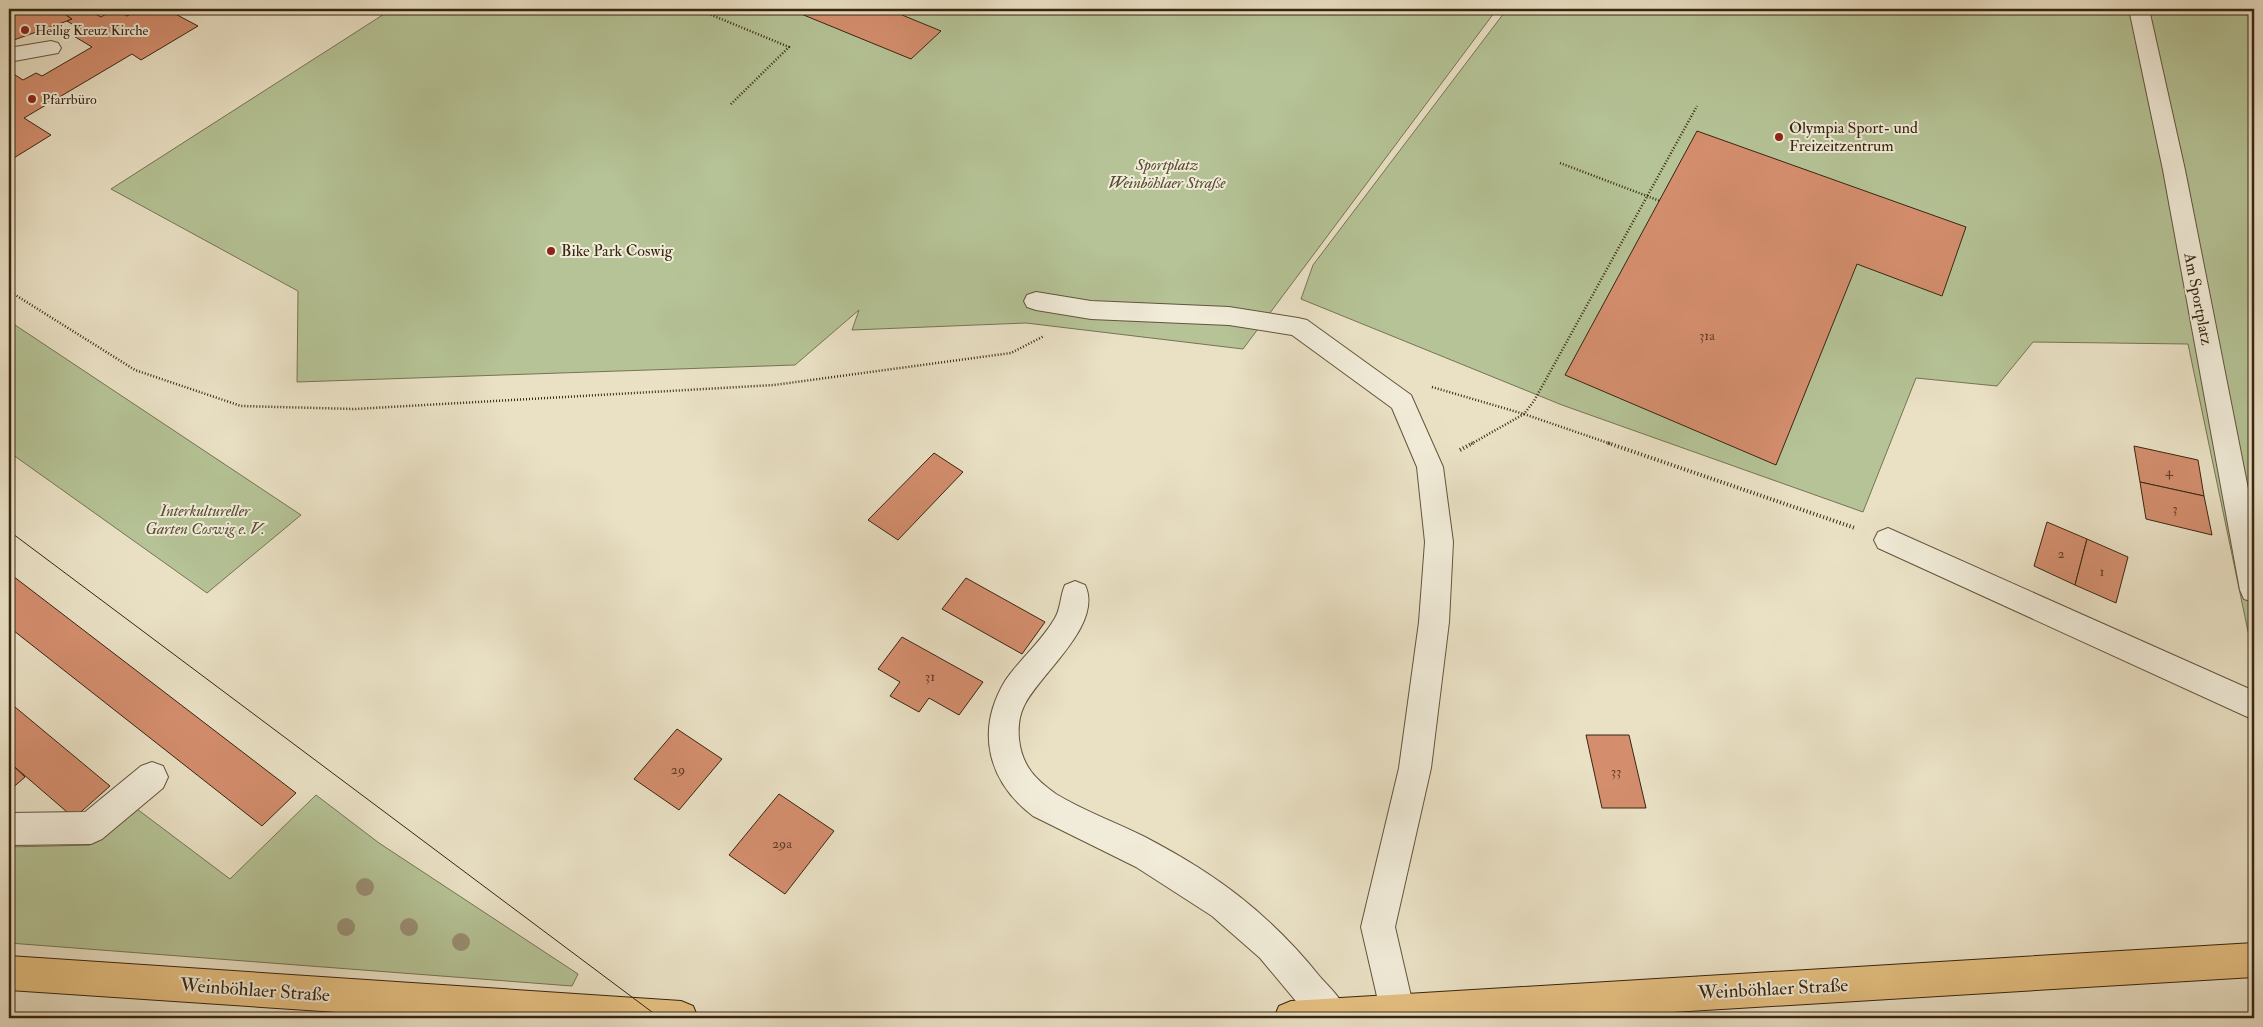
<svg xmlns="http://www.w3.org/2000/svg" width="2263" height="1027" viewBox="0 0 2263 1027" font-family="'IM FELL Double Pica',serif">
  <rect width="100%" height="100%" fill="#eae1c5"/>
  <filter id="stains"><feTurbulence type="fractalNoise" baseFrequency=".004" numOctaves="4"/><feColorMatrix values="0 0 0 0 .2 0 0 0 0 .09 0 0 0 0 .02 0 0 0 .5 -.17"/></filter>
  <radialGradient id="worn" r=".72"><stop offset=".6" stop-color="#630" stop-opacity="0"/><stop offset="1" stop-color="#630" stop-opacity=".3"/></radialGradient>
  <g fill="#b5c396" stroke="#767453">
    <path d="M392,9H1497L1243,349L1026,323L852,330L859,310L795,365L297,382L298,291L111,189Z"/>
    <path d="M1507,9H2254V660L2188,344L2033,342L1997,386L1916,378L1863,512L1562,405L1301,299L1313,265Z"/>
    <path d="M9,321L301,515L207,593L9,452Z"/>
    <path d="M316,795L379,843L578,974L572,986L9,943V847L90,845L137,809L230,879Z"/>
  </g>
  <g fill="#d48e6e" stroke="#382510">
    <path d="M9,9H77L66,15L72,19L67,21L11,41L9,40Z"/>
    <path d="M77,9H86L101,17L115,9L127,16L140,9H166L198,26L141,60L132,54L24,118L51,135L9,161V71L23,80L36,73L42,76L92,47L72,35L82,30L67,21L72,19L66,15Z"/>
    <path d="M789,9H901L906,11L902,15L941,31L911,59Z"/>
    <path d="M1697,131L1966,227L1942,296L1857,264L1776,465L1565,375Z"/>
    <path d="M2134,446L2198,460L2204,496L2140,482Z"/>
    <path d="M934,453L963,472L898,540L868,520Z"/>
    <path d="M2140,482L2204,496L2212,535L2146,519Z"/>
    <path d="M2047,522L2087,539L2075,585L2034,566Z"/>
    <path d="M2087,539L2128,557L2116,603L2075,585Z"/>
    <path d="M9,573L296,793L262,826L9,627Z"/>
    <path d="M966,578L1045,622L1022,654L942,609Z"/>
    <path d="M902,637L983,682L959,715L929,698L919,712L890,696L900,682L878,669Z"/>
    <path d="M9,702L110,786L74,818L9,762Z"/>
    <path d="M677,729L722,759L679,810L634,779Z"/>
    <path d="M1586,735H1629L1646,808H1602Z"/>
    <path d="M9,762L25,777L9,791Z"/>
    <path d="M779,794L834,831L785,894L729,855Z"/>
    <path d="M2108,1014L2110,1018H2028Z"/>
  </g>
  <g fill="none" stroke-linecap="round" stroke-linejoin="round">
    <g stroke="#64543d" stroke-width="2">
      <g id="minor">
        <path d="M2129,9H2149L2185,170L2254,519V602L2244,599L2240,590L2163,170Z"/>
        <path d="M51,41L58,43L61,48L58,53L9,62V48Z"/>
        <path d="M1036,292L1091,301L1229,307L1298,318L1307,320L1411,395L1443,467L1453,542L1449,622L1431,768L1395,927L1413,1005L1418,1018H1382L1361,927L1399,768L1419,622L1425,542L1417,467L1392,408L1292,335L1229,325L1091,319L1036,310L1027,307L1024,301L1027,295Z"/>
        <path d="M1888,528L2254,691V720L1878,548L1874,540L1878,532Z"/>
        <path d="M1075,581L1085,585C1104,625 1040,673 1024,706C1019,716 1018,728 1019,739C1022,766 1035,779 1056,794C1084,811 1115,822 1145,837C1216,874 1270,914 1321,978C1330,988 1348,1004 1346,1018H1310L1260,958L1212,916L1136,867L1033,816C988,782 975,731 1005,681C1020,659 1042,641 1055,618C1061,608 1060,596 1065,585Z"/>
        <path d="M152,762L163,766L168,777L163,788L102,839L91,844L9,845V813L85,812L141,766Z"/>
      </g>
    </g>
    <g stroke="#382510" stroke-width="2">
      <g id="major">
        <path d="M2254,943V977L1573,1018H1274L1279,1006L1291,1001Z"/>
        <path d="M9,956L681,1001L693,1006L698,1018H427L9,990Z"/>
      </g>
    </g>
    <g stroke="#382510" stroke-width="2.5" stroke-dasharray="1 2" stroke-linecap="butt">
      <path d="M697,9L789,47L730,105"/>
      <path d="M1560,163L1660,201"/>
      <path d="M9,291L135,370L241,406L355,409L774,385L1011,353L1044,336"/>
      <path d="M1432,387L1524,414L1611,444"/>
      <path d="M1471,444L1524,414L1534,401L1697,106"/>
    </g>
    <g stroke="#382510" stroke-width="4" stroke-dasharray="1 2.5" stroke-linecap="butt">
      <path d="M1608,443L1855,528"/>
      <path d="M1460,450L1473,443"/>
    </g>
    <use href="#minor" fill="#f1ecd9" fill-rule="evenodd"/>
    <use href="#major" fill="#e5c082" fill-rule="evenodd"/>
    <path stroke="#382510" stroke-width="1" d="M9,531L660,1018"/>
  </g>
  <g fill="#998f74">
    <circle cx="365" cy="887" r="9"/>
    <circle cx="346" cy="927" r="9"/>
    <circle cx="409" cy="927" r="9"/>
    <circle cx="461" cy="942" r="9"/>
  </g>
  <g fill="#8f2418" stroke="#f1ecd9" stroke-width="2">
    <circle cx="25" cy="30" r="5"/>
    <circle cx="32" cy="99" r="5"/>
    <circle cx="1779" cy="137" r="5"/>
    <circle cx="551" cy="251" r="5"/>
  </g>
  <g text-anchor="middle" dominant-baseline="central" stroke-width="4" stroke-linejoin="round" paint-order="stroke">
    <g font-size="14" fill="#382510" stroke="#f1ecd9" text-anchor="start">
      <text x="35" y="30">Heilig Kreuz Kirche</text>
      <text x="42" y="99">Pfarrbüro</text>
    </g>
    <g font-size="14" fill="#5f3f28">
      <text x="1707" y="335">31a</text>
      <text x="2169" y="471">4</text>
      <text x="2175" y="508">3</text>
      <text x="2061" y="553">2</text>
      <text x="2102" y="571">1</text>
      <text x="930" y="676">31</text>
      <text x="678" y="769">29</text>
      <text x="1616" y="771">33</text>
      <text x="782" y="843">29a</text>
    </g>
    <g font-size="16" fill="#382510" stroke="#f1ecd9" text-anchor="start">
      <text x="1789" y="128">Olympia Sport- und<tspan x="1789" dy="18">Freizeitzentrum</tspan></text>
      <text x="561" y="251">Bike Park Coswig</text>
    </g>
    <g font-size="16" font-style="italic" fill="#574c32" stroke="#f1ecd9">
      <text x="1167" y="165">Sportplatz<tspan x="1167" dy="18">Weinböhlaer Straße</tspan></text>
      <text x="205" y="511">Interkultureller<tspan x="205" dy="18">Garten Coswig e. V.</tspan></text>
    </g>
    <g font-size="16" fill="#382510" stroke="#f1ecd9">
      <text transform="translate(2198 299) rotate(79)">Am Sportplatz</text>
    </g>
    <g font-size="19" fill="#382510" stroke="#f1ecd9">
      <text transform="translate(1773 989) rotate(-3)">Weinböhlaer Straße</text>
      <text transform="translate(255 990) rotate(4)">Weinböhlaer Straße</text>
    </g>
  </g>
  <rect width="2263" height="1027" fill="none" stroke="#eae1c5" stroke-width="30"/>
  <rect x="10" y="10" width="2243" height="1007" fill="none" stroke="#382510" stroke-width="2.5"/>
  <rect x="15" y="15" width="2233" height="997" fill="none" stroke="#382510"/>
  <rect width="100%" height="100%" filter="url(#stains)"/>
  <rect width="100%" height="100%" fill="url(#worn)"/>
</svg>
